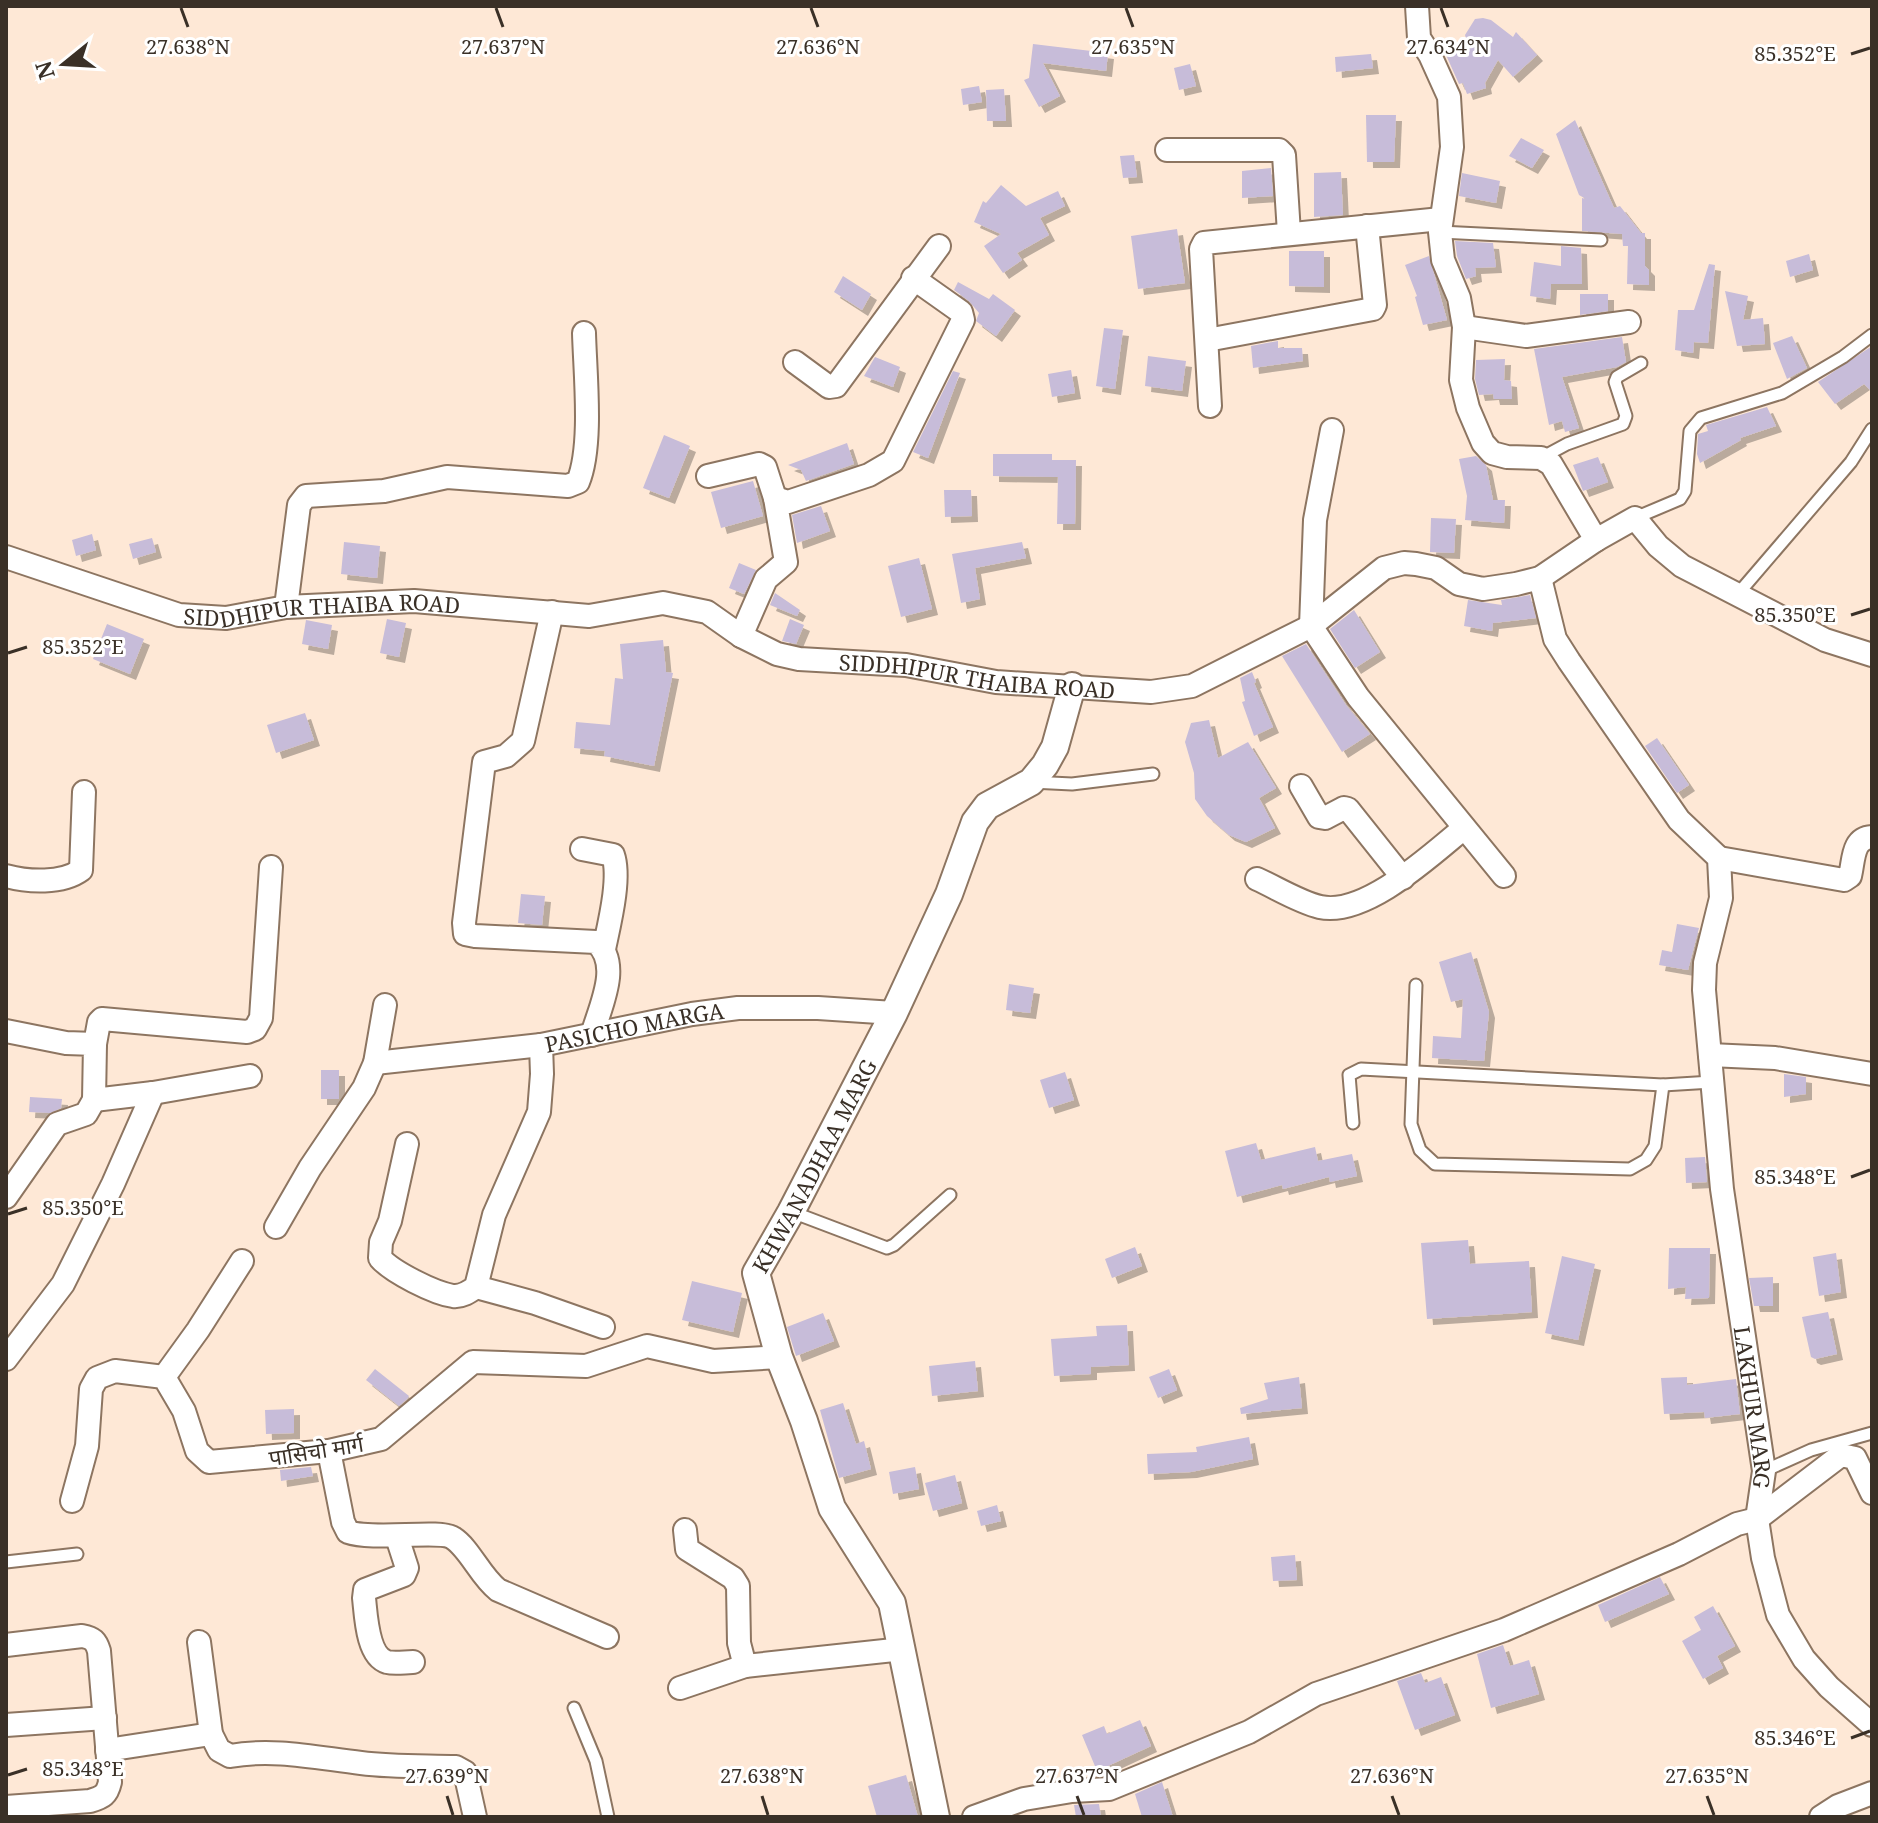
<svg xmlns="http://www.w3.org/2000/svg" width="1878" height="1823" viewBox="0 0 1878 1823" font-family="'Noto Serif','Noto Sans Devanagari',serif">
  <defs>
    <filter id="shadow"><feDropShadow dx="6" dy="6" stdDeviation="0" flood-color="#0004"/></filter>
  </defs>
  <rect width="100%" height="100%" fill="#fee8d6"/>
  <g fill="#c7bcd9" filter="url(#shadow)">
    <path d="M1483,18L1491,20L1513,37L1516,32L1537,55L1513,77L1498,60L1485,83L1486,88L1467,94L1463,83L1459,84L1446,55L1468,45L1465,35L1475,19Z"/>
    <path d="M1033,44L1108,53L1106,71L1043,63L1060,96L1039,107L1024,80L1029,78Z"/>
    <path d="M1371,54L1373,68L1336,72L1335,57Z"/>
    <path d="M1190,64L1196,86L1179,90L1174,68Z"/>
    <path d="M979,86L982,102L963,105L961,89Z"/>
    <path d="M1004,89L1006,121H987L986,90Z"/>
    <path d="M1366,115H1396L1394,162H1367Z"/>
    <path d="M1575,120L1614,208L1620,206L1641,233H1645V266L1649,270V285L1627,284L1628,246H1623L1622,234L1582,231V198L1586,199L1579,195L1556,134Z"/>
    <path d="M1521,138L1544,150L1532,168L1509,156Z"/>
    <path d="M1134,155L1137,177L1123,178L1120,156Z"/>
    <path d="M1271,168L1273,196L1242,198V171Z"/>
    <path d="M1341,172L1343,215L1314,217V173Z"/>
    <path d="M1462,173L1500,181L1496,203L1459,196Z"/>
    <path d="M1001,185L1026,206L1058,191L1065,206L1040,218L1049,235L1017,253L1022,260L1003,273L984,246L1001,234L974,222L983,201L986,203Z"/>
    <path d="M1177,229L1185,283L1138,289L1131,236Z"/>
    <path d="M1455,241L1493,243L1496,267L1475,268L1476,276L1466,279L1457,256Z"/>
    <path d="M1561,246L1581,248L1582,284H1551L1550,299L1530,296L1534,262L1561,266Z"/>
    <path d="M1289,251H1324V287L1289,286Z"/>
    <path d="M1809,254L1813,270L1790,277L1786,261Z"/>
    <path d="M1429,256L1447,320L1423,325L1415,297L1417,296L1405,265Z"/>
    <path d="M1709,264L1715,265L1708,343L1694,342L1693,353L1675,350L1678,310H1694Z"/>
    <path d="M843,276L871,294L862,310L834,292Z"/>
    <path d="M958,282L989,299L993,294L1015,310L996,336L976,321L979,313L969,301L954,290Z"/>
    <path d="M1725,291L1748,296L1743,320L1763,318L1765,344L1737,346Z"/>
    <path d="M1580,294H1608V311L1580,315Z"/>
    <path d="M1104,328L1123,330L1115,389L1096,386Z"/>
    <path d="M1792,336L1807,368L1787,379L1773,343Z"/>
    <path d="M1622,337L1626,362L1617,367L1562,377L1579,428L1565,432L1562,421L1549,425L1534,349Z"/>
    <path d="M1278,341V348H1302L1303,361L1253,368L1251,346Z"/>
    <path d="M1872,346V392L1864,384L1835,404L1818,382Z"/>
    <path d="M1148,356L1186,361L1182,391L1145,386Z"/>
    <path d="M875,357L900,367L893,387L864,376Z"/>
    <path d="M1505,359L1504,380L1511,381L1512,399H1494L1493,394L1479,395L1475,379L1476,360Z"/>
    <path d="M1071,370L1075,393L1052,397L1048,374Z"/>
    <path d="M953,371L960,373L928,458L913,452Z"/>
    <path d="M1767,407L1776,426L1740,438L1741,440L1700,463L1697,454L1698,434L1708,431L1706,425Z"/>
    <path d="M664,435L690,446L669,498L643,488Z"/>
    <path d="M847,443L854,464L806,481L801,470L788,465Z"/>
    <path d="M993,454H1052V460H1076L1075,524H1057L1058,477L993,476Z"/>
    <path d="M1476,456L1486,465L1493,500H1505L1504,523L1465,520L1467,496L1459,459Z"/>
    <path d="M1598,457L1608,482L1583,491L1573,465Z"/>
    <path d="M753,481L763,516L721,528L711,492Z"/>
    <path d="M944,490H971L972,516L945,517Z"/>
    <path d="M821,506L830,531L797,543L792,515Z"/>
    <path d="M1431,518L1456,519L1454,553L1430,552Z"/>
    <path d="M92,534L96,550L76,556L72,540Z"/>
    <path d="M152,538L156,552L133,559L129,544Z"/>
    <path d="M344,542L380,546L377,578L341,574Z"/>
    <path d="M1022,542L1026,558L975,568L980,599L961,603L952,554Z"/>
    <path d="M919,558L932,609L901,617L888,566Z"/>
    <path d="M739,563L756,570L744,594L729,588Z"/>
    <path d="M775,593L800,610L797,616L770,605Z"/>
    <path d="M1530,595L1536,618L1493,623L1492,631L1464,626L1468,600L1502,605L1501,600Z"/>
    <path d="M1354,610L1380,652L1355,668L1330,629Z"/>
    <path d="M387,619L406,623L399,657L380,653Z"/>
    <path d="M790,619L804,625L796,644L782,641Z"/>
    <path d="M306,620L332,625L328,649L302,644Z"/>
    <path d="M107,624L144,639L130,674L93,659Z"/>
    <path d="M663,640L666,672L673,673L654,766L604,756L605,751L574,748L576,722L610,725L615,678L623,679L620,644Z"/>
    <path d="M1306,644L1346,705L1370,734L1342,752L1282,656Z"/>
    <path d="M1252,672L1256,682L1254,683L1273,727L1254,736L1242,702L1245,701L1240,678Z"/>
    <path d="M305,713L314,740L276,753L267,725Z"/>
    <path d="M1209,720L1218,758L1248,742L1276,788L1259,798L1275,828L1246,842L1229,835L1207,816L1195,799L1194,773L1185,742L1191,723Z"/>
    <path d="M1657,738L1689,785L1677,793L1645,746Z"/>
    <path d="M521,894L545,896L542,925L518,923Z"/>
    <path d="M1677,924L1699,928L1688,970L1659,965L1662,950L1672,952Z"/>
    <path d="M1471,952L1489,1012L1484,1061L1432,1058L1433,1036L1461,1038L1463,999L1451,1002L1439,962Z"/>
    <path d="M1009,984L1034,988L1030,1013L1006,1010Z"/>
    <rect x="321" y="1070" width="18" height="29"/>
    <path d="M1065,1072L1074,1100L1049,1108L1040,1080Z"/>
    <path d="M1784,1074L1806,1077V1094L1784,1097Z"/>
    <path d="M30,1097L62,1099L61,1108L50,1113L29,1112Z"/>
    <path d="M1256,1143L1261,1160L1315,1147L1318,1161L1352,1154L1357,1176L1330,1182L1329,1177L1283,1189L1282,1185L1237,1197L1225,1151Z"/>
    <path d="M1705,1157L1707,1182L1686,1183L1685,1158Z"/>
    <path d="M1468,1240L1470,1264L1529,1261L1532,1312L1427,1319L1421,1243Z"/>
    <path d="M1135,1247L1142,1266L1112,1278L1105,1259Z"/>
    <path d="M1669,1248H1710L1709,1298L1685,1299L1686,1287L1668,1289Z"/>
    <path d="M1836,1253L1841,1292L1819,1296L1813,1257Z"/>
    <path d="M1562,1256L1595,1264L1578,1340L1545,1333Z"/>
    <path d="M1773,1277V1306H1754L1749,1278Z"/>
    <path d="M692,1281L742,1293L733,1332L682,1320Z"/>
    <path d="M1828,1312L1837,1354L1815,1359L1811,1357L1802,1317Z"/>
    <path d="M823,1313L834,1341L796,1356L787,1327Z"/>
    <path d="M1127,1325L1129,1365L1091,1367V1374L1054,1376L1051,1339L1097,1336L1096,1326Z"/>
    <path d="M975,1361L978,1391L932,1396L929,1366Z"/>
    <path d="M375,1369L409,1396L407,1399L399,1406L366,1380Z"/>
    <path d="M1169,1369L1177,1390L1158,1398L1149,1377Z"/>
    <path d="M1299,1377L1302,1408L1241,1414L1240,1408L1268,1399L1264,1383Z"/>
    <path d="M1687,1377V1385L1736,1379L1740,1414L1705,1418L1704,1412L1664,1414L1661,1378Z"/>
    <path d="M843,1403L856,1444L864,1441L871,1469L839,1478L820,1410Z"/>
    <path d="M294,1409V1433L266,1434L265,1410Z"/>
    <path d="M1249,1437L1253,1459L1191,1472L1148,1474L1147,1454L1197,1452L1196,1447Z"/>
    <path d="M311,1467L313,1476L281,1481L280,1470Z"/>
    <path d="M915,1467L919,1489L893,1494L889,1472Z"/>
    <path d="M955,1475L962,1503L933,1511L925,1483Z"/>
    <path d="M997,1505L1001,1521L981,1526L977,1511Z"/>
    <path d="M1295,1555L1297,1580L1273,1581L1271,1557Z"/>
    <path d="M1660,1577L1669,1594L1605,1622L1598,1605Z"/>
    <path d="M1713,1606L1735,1646L1717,1656L1723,1668L1703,1679L1682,1641L1701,1630L1694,1617Z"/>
    <path d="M1503,1645L1510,1666L1529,1660L1539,1694L1491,1708L1477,1654Z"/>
    <path d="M1421,1673L1425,1683L1441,1677L1455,1715L1415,1730L1397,1681Z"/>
    <path d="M1140,1720L1151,1746L1097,1771L1082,1735L1104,1726L1107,1734Z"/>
    <path d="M906,1775L918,1817H877L868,1786Z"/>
    <path d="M1162,1782L1173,1817H1142L1135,1794Z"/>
    <path d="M1099,1804L1101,1817H1076L1074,1805Z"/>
  </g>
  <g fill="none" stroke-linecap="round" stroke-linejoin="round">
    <g stroke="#8d7561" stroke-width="15">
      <g id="service">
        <path d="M1440,232L1601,240"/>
        <path d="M1541,458L1567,444L1623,424L1626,416L1615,382L1617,377L1641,363"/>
        <path d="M1635,518L1680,499L1685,491L1690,431L1701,418L1782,393L1843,357L1872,335"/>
        <path d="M1737,595L1851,462L1872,429"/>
        <path d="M1031,782L1072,784L1153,774"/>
        <path d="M1416,985L1411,1124L1420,1150L1435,1164L1630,1169L1646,1160L1655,1146L1663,1085"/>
        <path d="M1353,1123L1349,1075L1361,1069L1663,1085L1712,1082"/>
        <path d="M792,1212L887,1248L894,1245L950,1195"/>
        <path d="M1764,1471L1811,1450L1872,1433"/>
        <path d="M6,1562L77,1554"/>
        <path d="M574,1708L596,1761L608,1817"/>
      </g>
    </g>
    <g stroke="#8d7561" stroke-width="26">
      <g id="minor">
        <path d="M1417,6L1419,38L1430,55L1449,97L1452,147L1440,232L1443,260L1459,298L1464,327L1461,380L1468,408L1483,443L1492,453L1507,457L1541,458L1551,464L1596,540"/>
        <path d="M1167,150H1279L1284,155L1289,233"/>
        <path d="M1464,327L1526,336L1629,322"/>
        <path d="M1207,340L1373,309L1375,305L1367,226"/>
        <path d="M795,362L829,387L836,386L939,246"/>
        <path d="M1210,406L1201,249L1204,243L1441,219"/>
        <path d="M1332,430L1315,520L1311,626L1358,697L1504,876"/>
        <path d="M708,476L759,464L765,467L775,498"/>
        <path id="s1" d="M6,557L179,615L226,618L286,607L414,601L589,616L663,603L707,612L741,636L777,654L799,659L906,665L996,682L1151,692L1192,686L1311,626L1384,568L1404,563L1416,564L1436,568L1459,584L1483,589L1516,584L1540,578L1596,540L1635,518L1658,546L1682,566L1825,640L1872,655"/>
        <path id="s2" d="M1540,578L1555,639L1569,661L1679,820L1719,858L1721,898L1705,963L1704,990L1722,1189L1764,1471L1757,1519L1763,1558L1778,1615L1804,1659L1829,1687L1872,1725"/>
        <path d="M286,607L299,505L306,496L384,491L447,477L568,486L578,482C593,446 585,373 584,333"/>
        <path d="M552,612L523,741L506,756L484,762L464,923L465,934L475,936L596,942C622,964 600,1007 592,1035"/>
        <path d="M741,636L766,579L786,562L775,498L788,502L869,475L893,461L963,320L961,312L913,278"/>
        <path d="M1301,786L1319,817L1325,818L1344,808L1348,809L1403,878"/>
        <path d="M582,849L613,855C621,878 609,925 604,949"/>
        <path d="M1719,858L1844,880L1850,876C1854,860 1852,838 1872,837"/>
        <path d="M6,876C28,882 62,884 81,870L84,792"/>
        <path d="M1257,879C1277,888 1299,902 1320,907C1365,917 1431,855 1464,828"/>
        <path d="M6,1031L66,1043L95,1044L94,1100L153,1093L250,1076"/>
        <path d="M95,1044L99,1022L102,1019L247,1032L255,1029L261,1018L271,867"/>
        <path d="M1710,1055L1775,1058L1872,1074"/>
        <path id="s3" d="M375,1063L541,1045L692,1014L738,1008H818L894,1013"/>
        <path d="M407,1144L390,1221L381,1242L380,1258C392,1272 434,1293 453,1296C462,1297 469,1292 476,1287L494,1215L539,1112L542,1074L541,1045"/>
        <path d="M6,1197L57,1124L86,1114L94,1100"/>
        <path d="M276,1227L310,1168L364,1088L375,1063L385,1005"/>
        <path d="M476,1287L535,1303L603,1327"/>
        <path d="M6,1359L63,1284L113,1184L153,1093"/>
        <path d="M164,1377L198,1330L242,1261"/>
        <path d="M329,1451L343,1522L348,1532C373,1541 440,1529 453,1538C470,1549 480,1576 498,1590L607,1637"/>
        <path d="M72,1501L87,1446L91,1389L97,1378L115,1371L164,1377L184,1411L197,1451L209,1462L329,1451L381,1439L473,1362L586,1366L647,1346L713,1361L779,1357"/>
        <path d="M685,1530L687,1549L733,1578L738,1586L739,1643L745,1666"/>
        <path d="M397,1537L407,1568L404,1575L365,1590L364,1598C366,1615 367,1656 387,1662C395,1664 405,1662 413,1662"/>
        <path d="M199,1642L211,1734L219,1750L230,1756C274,1748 317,1758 361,1763C392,1767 424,1766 456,1767L465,1772L475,1817"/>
        <path d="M6,1645L82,1636C93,1638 96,1641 99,1651L110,1782C107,1795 103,1797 90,1801L6,1807"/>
        <path d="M680,1688L745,1666L903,1649"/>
        <path d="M6,1725L105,1718"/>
        <path d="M107,1750L211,1734"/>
        <path d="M974,1817L1024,1799L1072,1791L1109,1789L1249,1732L1316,1694L1504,1630L1679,1554L1737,1524L1757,1519L1841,1455L1855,1458L1872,1493"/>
        <path d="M1821,1817L1838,1806L1872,1793"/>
      </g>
    </g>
    <g stroke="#8d7561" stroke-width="30">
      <g id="tertiary">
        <path id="s4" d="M936,1817L892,1603L832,1508L804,1421L779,1357L756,1273L791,1212L894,1013L949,894L975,822L987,806L1031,782L1045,765L1055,747L1072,686"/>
      </g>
    </g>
    <use href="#service" stroke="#fff" stroke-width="11"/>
    <use href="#minor" stroke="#fff" stroke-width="22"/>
    <use href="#tertiary" stroke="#fff" stroke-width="26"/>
  </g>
  <path fill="none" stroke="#3a3027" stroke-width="3" d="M181,8L188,27M496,8L503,27M811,8L818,27M1126,8L1133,27M1441,8L1448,27M1851,54L1870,48M1851,615L1870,609M8,653L27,647M1851,1177L1870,1170M8,1214L27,1208M1851,1738L1870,1731M8,1775L27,1769M447,1796L453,1815M762,1796L768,1815M1077,1796L1084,1815M1392,1796L1399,1815M1707,1796L1714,1815"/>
  <g text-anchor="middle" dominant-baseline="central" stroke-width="6" stroke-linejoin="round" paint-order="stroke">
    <g font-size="22" fill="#3a3027" stroke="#fff">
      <text stroke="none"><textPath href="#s1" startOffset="326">SIDDHIPUR THAIBA ROAD</textPath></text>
      <text stroke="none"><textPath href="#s1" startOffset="998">SIDDHIPUR THAIBA ROAD</textPath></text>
      <text stroke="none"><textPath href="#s3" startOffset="262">PASICHO MARGA</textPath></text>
      <text stroke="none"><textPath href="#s4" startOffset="700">KHWANADHAA MARG</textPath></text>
      <text stroke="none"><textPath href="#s2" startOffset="892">LAKHUR MARG</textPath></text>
      <text transform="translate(316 1450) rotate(-9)">पासिचो मार्ग</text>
    </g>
  </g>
  <g font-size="20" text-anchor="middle" fill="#3a3027" stroke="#fff" stroke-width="6" stroke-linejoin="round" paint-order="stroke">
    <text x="188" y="54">27.638°N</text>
    <text x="503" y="54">27.637°N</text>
    <text x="818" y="54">27.636°N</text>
    <text x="1133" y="54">27.635°N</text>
    <text x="1448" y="54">27.634°N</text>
    <text x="1795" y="61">85.352°E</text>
    <text x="1795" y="622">85.350°E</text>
    <text x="83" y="654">85.352°E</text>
    <text x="1795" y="1184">85.348°E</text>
    <text x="83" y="1215">85.350°E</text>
    <text x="1795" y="1745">85.346°E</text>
    <text x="83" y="1776">85.348°E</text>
    <text x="447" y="1783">27.639°N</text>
    <text x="762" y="1783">27.638°N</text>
    <text x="1077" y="1783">27.637°N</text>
    <text x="1392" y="1783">27.636°N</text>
    <text x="1707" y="1783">27.635°N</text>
  </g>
  <rect width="1878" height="1823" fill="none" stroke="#3a3027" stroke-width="16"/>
  <g transform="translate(64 64) rotate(252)" stroke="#ffffff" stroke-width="6" paint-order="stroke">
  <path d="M0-6L14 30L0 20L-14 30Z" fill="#3a3027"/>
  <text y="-12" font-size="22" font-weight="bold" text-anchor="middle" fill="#3a3027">N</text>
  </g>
</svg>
